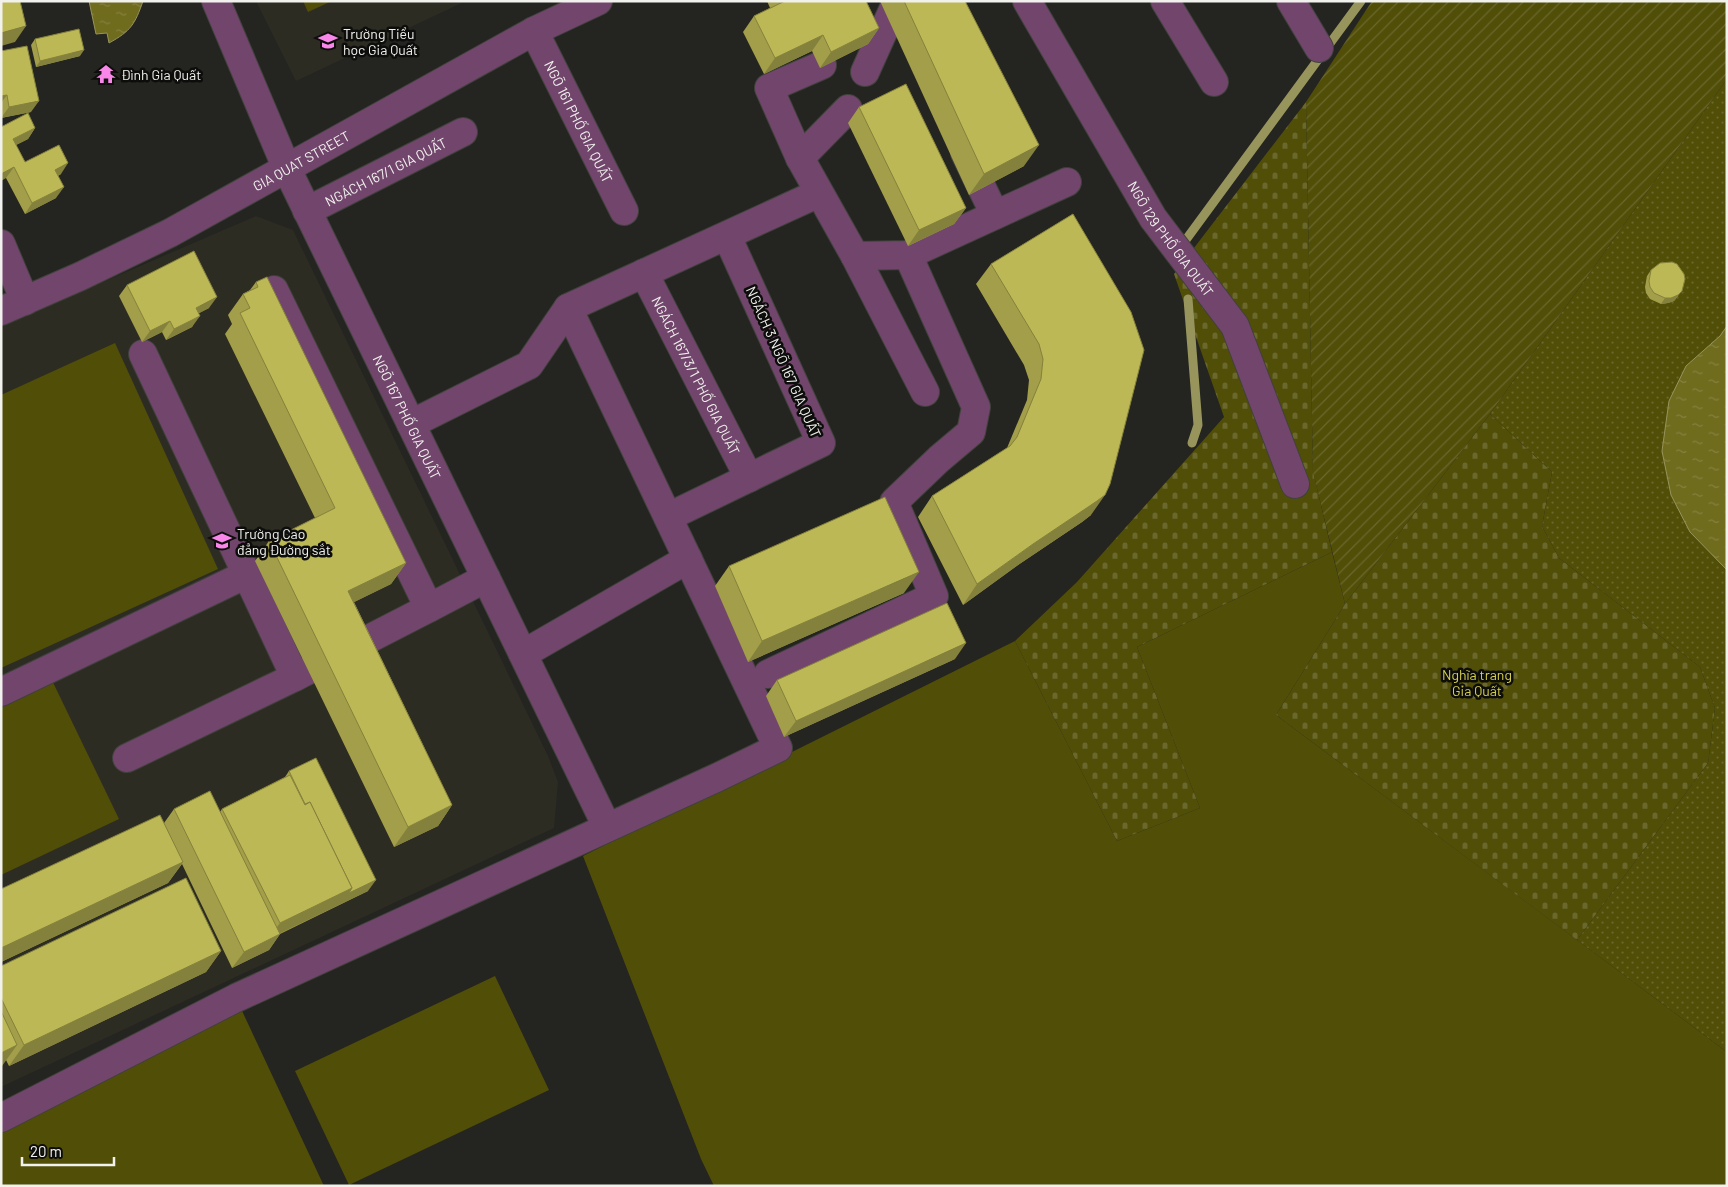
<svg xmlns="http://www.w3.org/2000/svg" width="1728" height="1187" viewBox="0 0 1728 1187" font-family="Barlow,sans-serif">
  <defs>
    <pattern id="cemetery-stones" width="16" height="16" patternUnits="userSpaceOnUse" patternTransform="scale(1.25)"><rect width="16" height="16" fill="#514e08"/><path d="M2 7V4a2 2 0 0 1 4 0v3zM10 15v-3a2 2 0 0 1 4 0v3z" fill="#6a682c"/></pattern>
    <pattern id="park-dots" width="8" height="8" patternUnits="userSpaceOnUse" patternTransform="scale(1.25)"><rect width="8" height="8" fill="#514e08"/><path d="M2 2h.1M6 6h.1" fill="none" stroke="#6a682c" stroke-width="1.8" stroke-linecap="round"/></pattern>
    <pattern id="garden-furrows" width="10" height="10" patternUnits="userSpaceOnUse" patternTransform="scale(1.25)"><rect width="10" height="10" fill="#514e08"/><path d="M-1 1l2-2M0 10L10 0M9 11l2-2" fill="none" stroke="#6a682c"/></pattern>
    <pattern id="water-ripples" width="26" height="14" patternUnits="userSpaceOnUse" patternTransform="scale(1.25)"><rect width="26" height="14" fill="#706c1e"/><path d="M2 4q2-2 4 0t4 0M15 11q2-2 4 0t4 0" fill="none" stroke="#85813f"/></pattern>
  </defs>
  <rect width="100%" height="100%" fill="#242420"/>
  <g fill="#2d2c23">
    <path d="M256,1H466L296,81Z"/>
    <path d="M256,216L293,230L548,756L558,782L554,828L1,1087V326Z"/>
  </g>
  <g fill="#514e08">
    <path d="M303,1H332L308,12Z"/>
    <path d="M115,343L218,569L1,668V395Z"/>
    <path d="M1332,552L1345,604L1276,715L1727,1052V1186H714L701,1159L583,856L1015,641L1117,841L1200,808L1137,647Z"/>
    <path d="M46,668L119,819L1,875V689Z"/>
    <path d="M495,976L549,1090L349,1185L295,1071Z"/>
    <path d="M236,998L324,1186H1V1118Z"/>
  </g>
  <g fill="url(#cemetery-stones)">
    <path d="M1306,102L1313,471L1332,552L1137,647L1200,808L1117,841L1015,641L1077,582L1224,417L1174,274Z"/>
    <path d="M1490,414L1552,472L1542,526L1559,558L1700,667L1715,708L1708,763L1577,940L1276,715L1345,604Z"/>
  </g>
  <path fill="url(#park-dots)" d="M1727,79V1052L1577,940L1708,763L1715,708L1700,667L1559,558L1542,526L1552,472L1490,414Z"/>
  <path fill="url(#garden-furrows)" d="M1372,1H1727V79L1490,414L1345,604L1313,472L1306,102Z"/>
  <g fill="url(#water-ripples)" stroke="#97945c">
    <path d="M89,1H143C135,24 131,31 109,43L107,33L96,34Z"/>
    <path d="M1727,326V570L1690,532L1671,495L1662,451L1669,401L1686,366L1720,336Z"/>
  </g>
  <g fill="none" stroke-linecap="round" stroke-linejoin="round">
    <g stroke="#97945c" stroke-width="9">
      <path d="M1185,241L1361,1"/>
      <path d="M1188,299L1198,425L1192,443"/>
    </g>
    <g stroke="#41413d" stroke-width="30">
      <g id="minor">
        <path id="s1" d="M216,1L287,169L607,827"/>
        <path id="s2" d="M1027,1L1153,218L1235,326L1295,484"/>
        <path d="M1165,1L1214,82"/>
        <path d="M1291,1L1319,48"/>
        <path id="s3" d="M534,31L624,211"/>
        <path d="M822,65L769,88L800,158L855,256L925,392"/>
        <path d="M865,72L897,1"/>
        <path d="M965,153L995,215"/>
        <path d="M800,158L848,109"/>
        <path id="s4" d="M307,211L463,132"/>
        <path d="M1,244L25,301"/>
        <path d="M855,256L908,255L1067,182"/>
        <path id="s5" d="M644,273L749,478"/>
        <path d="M274,290L429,608L486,578"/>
        <path id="s6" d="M1,311L81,276L170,233L534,31L598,1"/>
        <path d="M143,354L295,677"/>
        <path d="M411,424L529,365L568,308L819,193"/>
        <path d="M668,517L821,443L727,236"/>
        <path d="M523,654L688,559"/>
        <path d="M768,674L934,596L894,502L939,459L971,432L976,407L908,255"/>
        <path d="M1,692L247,574"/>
        <path d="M127,758L295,677L429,608"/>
        <path d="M1,1118L236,998L716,778L778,748L568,308"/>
      </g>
    </g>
    <use href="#minor" stroke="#72466c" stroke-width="28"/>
  </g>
  <g fill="#a29e49">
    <path d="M767,1H866L879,28L868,44L820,68L812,51L764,74L743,32L754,16L770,8Z"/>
    <path d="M880,1H965L1024,166L969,195Z"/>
    <path d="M35,39L80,56L36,67L31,45Z"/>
    <path d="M1,51L31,112L1,118Z"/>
    <path d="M859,107L966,208L954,224L908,246L848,123Z"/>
    <path d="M1,127L35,128L28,139L16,145L25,162L61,174L58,176L56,198L25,214L6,178Z"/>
    <path d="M1073,214L1091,515L1082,522L1018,565L963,605L918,517L932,496L1007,448L1027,400L1029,380L1024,365L976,284L991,264Z"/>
    <path d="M1651,270L1678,296L1674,301L1668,303L1661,304L1650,299L1646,293L1645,287L1647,276Z"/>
    <path d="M256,282L406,563L391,584L354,602L452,805L438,826L394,847L255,561L269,541L315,518L225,334L232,324L228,315L243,294L250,290Z"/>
    <path d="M127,285L209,308L199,313L192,327L166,340L162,332L142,342L119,296Z"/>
    <path d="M729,566L904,593L748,662L715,586Z"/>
    <path d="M955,659L784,737L766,696L777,680Z"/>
    <path d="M289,771L368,891L280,934L269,950L232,968L182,864L168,883L1,962V889L164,823L174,809L220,812L222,809L285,777Z"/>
    <path d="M221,951L206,972L9,1066L6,1060L1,1066V966Z"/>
  </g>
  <g fill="#84813c">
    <path d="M26,26L15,42L1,46V33Z"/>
    <path d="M879,28L868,44L820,68L831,52Z"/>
    <path d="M823,35L812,51L764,74L775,58Z"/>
    <path d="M84,50L80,56L36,67L40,61Z"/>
    <path d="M7,95L1,103V96Z"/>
    <path d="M39,101L31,112L1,118L9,107Z"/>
    <path d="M35,128L28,139L6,150L13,139Z"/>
    <path d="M1039,145L1024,166L969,195L984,174Z"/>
    <path d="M68,163L61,174L47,181L55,170Z"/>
    <path d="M14,167L6,178L1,181V174Z"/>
    <path d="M64,187L56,198L25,214L32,203Z"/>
    <path d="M966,208L954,224L908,246L919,230Z"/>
    <path d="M1682,291L1674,301L1668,303L1661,304L1665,298Z"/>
    <path d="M217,297L209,308L188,319L196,308Z"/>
    <path d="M200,316L192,327L166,340L174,329Z"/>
    <path d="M170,321L162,332L142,342L150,331Z"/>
    <path d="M1105,495L1091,515L1082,522L1018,565L963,605L977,584L1033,544Z"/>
    <path d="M406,563L391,584L334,612L348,591Z"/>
    <path d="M919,572L904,593L748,662L762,641Z"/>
    <path d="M966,643L955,659L784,737L796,721Z"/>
    <path d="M452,805L438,826L394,847L408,827Z"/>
    <path d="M183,862L168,883L1,962V948Z"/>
    <path d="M376,880L368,891L268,939L280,923L352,888Z"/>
    <path d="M280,934L269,950L232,968L244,952Z"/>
    <path d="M221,951L206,972L9,1066L24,1045Z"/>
    <path d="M17,1045L2,1066H1V1053Z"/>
  </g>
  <g fill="#bcb855" stroke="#84813c">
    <path d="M1,1H20L26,26L1,33Z"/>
    <path d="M785,1H866L879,28L831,52L823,35L775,58L754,16Z"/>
    <path d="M904,1H965L1039,145L984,174Z"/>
    <path d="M79,29L84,50L40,61L35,39Z"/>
    <path d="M27,46L39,101L9,107L7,95L1,96V51Z"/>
    <path d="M906,84L966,208L919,230L859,107Z"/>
    <path d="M28,113L35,128L13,139L25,162L59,145L68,163L55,170L64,187L32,203L14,167L1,174V127Z"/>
    <path d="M1073,214L1131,312L1144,350L1110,484L1105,495L1097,501L1033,544L977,584L932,496L1010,446L1017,437L1041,379L1043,359L1039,344L991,264Z"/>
    <path d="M194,251L217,297L196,308L200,316L174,329L170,321L150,331L127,285Z"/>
    <path d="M1672,262L1677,264L1684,274L1685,279L1682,291L1678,295L1671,298H1665L1654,293L1650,287L1649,281L1651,270L1660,263Z"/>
    <path d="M267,277L406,563L348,591L452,805L408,827L269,541L335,508L240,313L250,308L243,294L258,287L256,282Z"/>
    <path d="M885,497L919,572L762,641L729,566Z"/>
    <path d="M947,603L966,643L796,721L777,680Z"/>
    <path d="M316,758L376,880L349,893L352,888L310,802L305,804L289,771Z"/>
    <path d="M290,775L305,805L310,802L352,888L280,923L222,809Z"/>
    <path d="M210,791L280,934L244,952L174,809Z"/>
    <path d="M160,815L183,862L1,948V889Z"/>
    <path d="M186,878L221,951L24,1045L1,998V966Z"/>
    <path d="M1,1011L17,1045L1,1053Z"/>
  </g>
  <defs>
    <g id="school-bare" transform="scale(1.5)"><path d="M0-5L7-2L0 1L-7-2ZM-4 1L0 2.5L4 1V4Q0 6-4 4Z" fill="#f987e9" stroke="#0d0d0b" stroke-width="2.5" paint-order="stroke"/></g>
    <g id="temple-bare" transform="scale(1.5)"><path d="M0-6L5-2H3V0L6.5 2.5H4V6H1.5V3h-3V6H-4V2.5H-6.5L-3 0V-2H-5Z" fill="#f987e9" stroke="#0d0d0b" stroke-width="2.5" paint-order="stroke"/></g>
    <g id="university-bare" transform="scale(1.5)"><path d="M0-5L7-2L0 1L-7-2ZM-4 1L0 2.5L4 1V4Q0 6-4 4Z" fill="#f987e9" stroke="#0d0d0b" stroke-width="2.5" paint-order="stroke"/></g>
  </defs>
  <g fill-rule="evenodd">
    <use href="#school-bare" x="328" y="41"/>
    <use href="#temple-bare" x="106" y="74"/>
    <use href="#university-bare" x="222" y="541"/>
  </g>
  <g text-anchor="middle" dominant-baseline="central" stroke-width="5" stroke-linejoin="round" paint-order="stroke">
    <g font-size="14" fill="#f1f1ee" stroke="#0d0d0b" text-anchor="start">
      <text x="343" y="33">Trường Tiểu<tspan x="343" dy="16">học Gia Quất</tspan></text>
      <text x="121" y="74">Đình Gia Quất</text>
      <text x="237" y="533">Trường Cao<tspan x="237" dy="16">đẳng Đường sắt</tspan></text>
    </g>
    <g font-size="14" fill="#f1f1ee" stroke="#0d0d0b">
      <text stroke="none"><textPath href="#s3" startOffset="101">NGÕ 161 PHỐ GIA QUẤT</textPath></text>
      <text stroke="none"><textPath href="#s6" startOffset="336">GIA QUAT STREET</textPath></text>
      <text stroke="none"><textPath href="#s4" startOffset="88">NGÁCH 167/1 GIA QUẤT</textPath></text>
      <text stroke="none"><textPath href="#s2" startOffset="278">NGÕ 129 PHỐ GIA QUẤT</textPath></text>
      <text transform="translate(784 362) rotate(66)">NGÁCH 3 NGÕ 167 GIA QUẤT</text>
      <text stroke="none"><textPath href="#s5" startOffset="115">NGÁCH 167/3/1 PHỐ GIA QUẤT</textPath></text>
      <text stroke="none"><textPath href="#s1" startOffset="458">NGÕ 167 PHỐ GIA QUẤT</textPath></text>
    </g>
    <g font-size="14" fill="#d7d14c" stroke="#0d0d0b">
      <text x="1477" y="674">Nghĩa trang<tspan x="1477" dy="16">Gia Quất</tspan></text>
    </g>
  </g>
  <rect width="1728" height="1187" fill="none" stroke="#f1f1ee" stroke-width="5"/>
  <path d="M22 1157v8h92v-8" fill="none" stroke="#f1f1ee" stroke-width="2.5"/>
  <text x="30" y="1157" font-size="15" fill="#f1f1ee" stroke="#0d0d0b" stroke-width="4" paint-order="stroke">20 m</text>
</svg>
